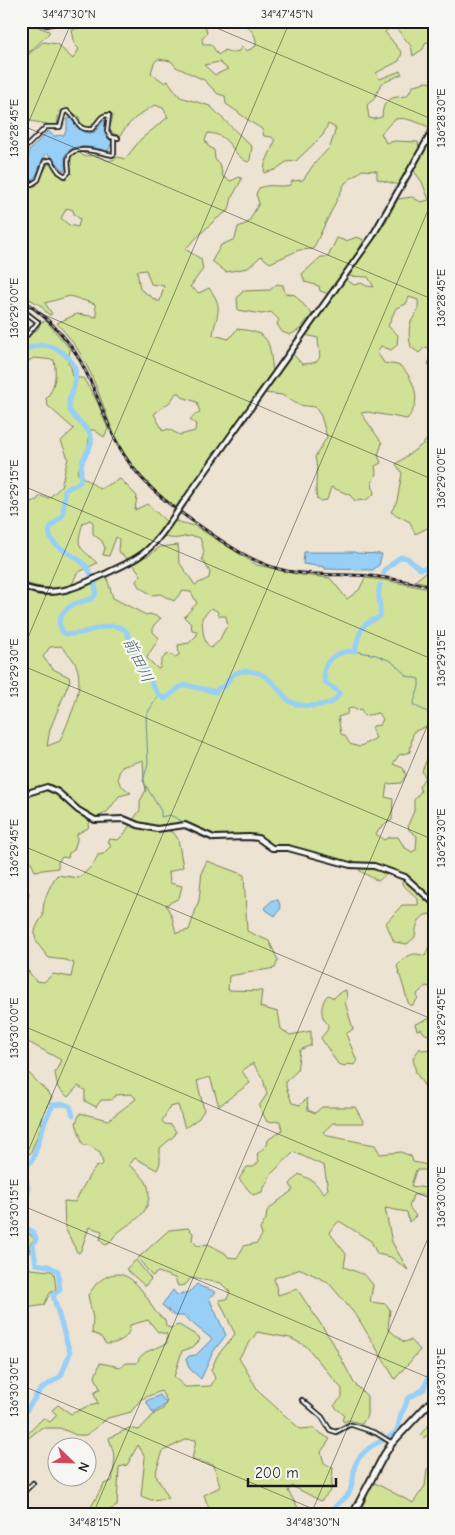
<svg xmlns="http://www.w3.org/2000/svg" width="455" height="1535" viewBox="0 0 455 1535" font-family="'Comic Neue','Klee One',sans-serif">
  <rect width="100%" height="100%" fill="#ede3d3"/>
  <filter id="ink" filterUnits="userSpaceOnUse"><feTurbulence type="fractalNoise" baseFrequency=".02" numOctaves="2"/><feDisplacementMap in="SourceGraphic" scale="10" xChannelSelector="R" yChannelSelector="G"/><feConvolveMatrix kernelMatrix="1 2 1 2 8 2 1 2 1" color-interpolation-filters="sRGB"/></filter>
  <g filter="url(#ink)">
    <g fill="#d1e296" stroke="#767f59" fill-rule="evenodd">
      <path d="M82,21H204L207,33L202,39L203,44H211L218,55L225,50L231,53L239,51L241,47L247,51L256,46C258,34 248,27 240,21H434V44L426,42L423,49L413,56L411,46L397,29H388L385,32L402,53L399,61L376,73L380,79L400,71L402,74L381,84L374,99L367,105L369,118L374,119L382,117C383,99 390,97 407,96L414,85L426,82L434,83V124L431,128C424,125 405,116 396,119C391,121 386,129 381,133L386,143L395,141L418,142L419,149L399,185L377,179V171L362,170L345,183L313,249L299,250L270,263L261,256L248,268L226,272L212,261L221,245L235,239L238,227L248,223L259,203L256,194L259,188C272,183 277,188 290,185L292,181L303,180L314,164L330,147L336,128L328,124L323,135L296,161L286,162L275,170L264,173L265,164L275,141L272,137L264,136L262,129C249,122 239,112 226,104L225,96L218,94L204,80L176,67L171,61L158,59L154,63L151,73L165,83L168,81L180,97L210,106L252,147L250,160L248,162C232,156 231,134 208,133L205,140L208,146L214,150L215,159L220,165L223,177L231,181L239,177L242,179L232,197L229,210L215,220L185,249L201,259L203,269L190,287L199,293L209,288C225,309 216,313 213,335L229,339L237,329C272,332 269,342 273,372L177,508C156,493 137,475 124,453C107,425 101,392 86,364C79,349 68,336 57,323L77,314L97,317L95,304L70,296L45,303L52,314L49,315L40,305L21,294V183L23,185L36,186L48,164H51L62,177L66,178L71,173L70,157L73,153L79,152L83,156C87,156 93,155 97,156C107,159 107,164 118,157L125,159L141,139L168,117L163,108L155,105C141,113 128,122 120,136L114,134L109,129L113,116L110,112L102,114L91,127L81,128L79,117L68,109L59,111L57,126L31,121L28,116H22L21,105L24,101L21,93V57L29,54L43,42L57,44L73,59L79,49L75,45L72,30L83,26ZM219,62L228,69L215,75L204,65ZM67,208L73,210L74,214L80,219L78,227L69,225L61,218ZM146,270L151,284L164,286L160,301H157L140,289L137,271ZM176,393H180L182,397L197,402L200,413L194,415L190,420L196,424L195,431L180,435L168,429L163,431L154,414L171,401Z"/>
      <path d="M21,26H36L49,31V33L31,51L21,54Z"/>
      <path d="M434,133V374L428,363L434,355L431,348L425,347L419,353L411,347C409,339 408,330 411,322C416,312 419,312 418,300L409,297L406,304L396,308L388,326L398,335L397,345L391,350L381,346L377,352L384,363C389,364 395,364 400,366C405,369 409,376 412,382C418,396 417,407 407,419L368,412L361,413L382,443L378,455L381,463L375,466L376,473L372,483L374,494L366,500L355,501L350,495L331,487L327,500L320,501L317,499C314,485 319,471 315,457L327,437L321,416L315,407L299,405L282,395L264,393L292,353L302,364C326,363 319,357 318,338L305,335L346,279L354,285L361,283L367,286L374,287L368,277L347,276L385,223L398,199L412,197L421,202L429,200L422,182L414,171Z"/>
      <path d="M357,237L364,240L352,261L329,294L320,291L319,286L305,282L302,274L321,257H328L337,238L346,241Z"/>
      <path d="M277,284L283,285L285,293L295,295L312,314L300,329L290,335L282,332L277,324L279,320L271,312L262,314L238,310L237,298L243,291L270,290Z"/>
      <path d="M46,321L70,349L68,363L71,367L73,378H83L97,401L108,429L104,437L94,430H90L88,448L77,473L100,489L120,479L137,496L135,510L147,504L167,522C154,539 149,551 127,559L118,551L119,539L116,537L109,556L103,555L105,548L102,541L93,534V522L90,520L83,523C75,548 79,546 97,563L77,573L71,587C51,589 40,589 21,581V505L37,500L40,496L49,498L61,487L68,458L61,441L74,429L48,406L46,399C55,387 57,375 54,360L34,358L21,365V341L38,329L40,323Z"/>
      <path d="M434,431V525L415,534L410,522L391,512L397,501L402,473L396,464L423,444Z"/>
      <path d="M175,521L195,526L257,565L302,575L330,578L347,599L359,590L365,578L384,580L434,590V717L432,724L413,732L410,752L399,755L393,764L403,768L406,775L401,783L387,784L385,797L393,799L392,820L381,827L376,834L384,840L390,837H398L404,847L412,852L416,850L417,836L409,830L408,825L414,811V800L421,791L419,787L425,777L422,771L427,759L434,755V914C419,913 416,925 415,937L407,944L394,942L386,923L402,905H418V899L402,884L403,875L392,870L378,881L360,871L358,864L268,845C242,825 232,842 208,834C199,831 193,824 183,823C162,823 156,833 133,820L140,810V801L146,790L144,780L143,760L121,767C115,782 119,784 131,793L119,796L108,811L96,818C91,816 86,814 82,811C67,799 60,785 38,786L55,791L78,812L90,820L88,828L77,834V840L74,850L69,853L68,858L62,857L58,862V868L35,871L25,849L21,847V595L23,589C28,591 33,594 38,595C57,599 85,586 101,577L107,578L113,598L146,615L150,614L161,618L153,626V632L159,638C155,646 150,650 147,658L158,669L160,668C161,660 162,657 169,654L175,657L179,655L178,645L189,643L197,635V631L192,630L191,624L184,617L197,603L191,592L182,591L174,601L160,594L152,595L139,587L136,581L141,575L133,564L145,556H148L160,547L178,545L179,562L195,585L209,578L210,572L202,559L204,551L200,538C186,532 178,543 164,536ZM211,608L217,611L219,616H226L228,626L225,629L219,641L211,648C202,642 203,628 202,618ZM61,646C65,651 71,656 74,661C88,685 69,718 60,741L47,746L50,729L70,680L69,677L53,669L43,657L50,647ZM353,708L356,710L361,709L364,716L378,713L383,719L380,725L373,726L372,730L376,738L359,747L350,744L345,736L341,734L338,717L347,714L348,709Z"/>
      <path d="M431,568L434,569V584L415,581Z"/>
      <path d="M131,823L157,831L166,830L174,833L178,839L183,867L169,872L170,883L182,886L179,898L166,905L172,917L176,933L189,930L199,900L202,871L207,861L244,875L247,931L269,941L278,960L275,968L229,976L228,990L262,991L260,1007L278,1012L281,1029L290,1035L311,1031V1045L300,1050L297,1071L286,1081V1087L292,1103L300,1105L307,1098L308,1110L315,1113L322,1107H355L364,1123H333L323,1132L328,1136L375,1145L380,1154L401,1152L411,1156L413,1162L428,1165L429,1170H416L411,1186L434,1189V1195H413L409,1207L416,1216L409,1222L407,1212L385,1208L392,1242L408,1270L391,1257L377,1254L371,1241L339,1221L329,1232L346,1254L344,1267L365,1275L373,1285L370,1302L386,1304L390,1310L388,1329L404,1342L411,1340L420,1350L395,1379L358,1318L328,1282L301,1269L274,1278L278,1295L297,1289L332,1341L354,1383L367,1396V1415L362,1424L349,1420L344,1422L342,1420L344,1415L334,1406L342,1397V1389L306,1346L290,1338L257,1332L239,1358L259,1392L300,1429L312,1428L330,1439L321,1452L324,1463L333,1468L331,1490L321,1501L292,1486L288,1491L302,1514H211L204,1495L220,1487L214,1465L192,1460L196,1440L187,1439L163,1451L155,1474L169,1498L151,1500L141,1496L145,1457L138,1445L127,1465L119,1467L117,1506L102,1514H87L104,1484L112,1481L115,1458L109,1438L129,1428L139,1430L154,1414L163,1409L167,1401L161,1391L141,1399L131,1412L108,1418L86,1435H76L60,1428H41L21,1444V1441L43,1418L50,1422L57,1415L52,1410L58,1405L71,1414L88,1406L98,1404L94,1393L100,1389L95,1377L100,1363L120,1367L127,1363H137C142,1349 156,1350 167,1343V1334L158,1332L148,1320L130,1325C130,1338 118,1344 106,1344L100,1336L92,1333L93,1319L88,1295C92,1290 96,1283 101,1280C120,1266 134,1279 146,1296C154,1308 152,1311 165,1320L166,1326L170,1328L179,1325L199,1337L200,1340L193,1347L182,1351L174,1377L185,1387L211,1386L215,1378L211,1370L217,1356L235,1334L219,1300L227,1299L230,1292L221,1283L191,1278L185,1285L178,1286L175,1278L158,1272L152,1276L138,1258L169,1230L188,1228L193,1233L192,1241L198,1246L208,1244L225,1253L228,1257L237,1258L244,1246L257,1243L262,1235L260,1229L266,1219L267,1211L276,1203L293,1190L290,1184L299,1174L313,1181L324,1193L328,1189L324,1166L294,1152L271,1174L262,1192L253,1195L239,1179L247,1167H254L259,1161L257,1154L267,1145L268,1140L282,1130L280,1121L267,1122L259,1106L267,1094L263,1079L253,1063L242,1071L250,1083L219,1106L210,1077L197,1081L204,1110L199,1118L185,1128L178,1105L170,1107L162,1121L165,1124L172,1125L176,1132L175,1135L160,1148V1163L157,1170L135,1158L129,1165C140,1174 150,1181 149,1196C147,1224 120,1222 110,1243L105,1245L100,1240L102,1231L89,1227L81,1250L79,1253L77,1252L65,1228L64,1201L75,1202L89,1176L97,1166H101L103,1164L100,1152L88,1145H83L76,1123L80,1113L108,1120L136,1099L132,1094L116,1095L111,1100H101L96,1107L85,1101V1090L78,1086L68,1097L58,1088L55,1073L61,1060L21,1038V962L36,981L44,982L53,974L71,977L74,963L66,960L49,958C36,942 28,936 43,916C42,901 49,887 57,875L79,878L93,865L98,855L103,854L111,846L108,841L110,839L118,840L125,833Z"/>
      <path d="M21,889L29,892C29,901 23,906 21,917Z"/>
      <path d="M434,942V995L432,993L430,987L426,986L417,994L418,998L413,1005H409L397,966C407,956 411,951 425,956L429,946Z"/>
      <path d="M346,990L347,998L345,1002L353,1029L346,1034L357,1061L354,1065L347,1064L345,1066L338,1064L321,1038C323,1035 327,1031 328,1028C329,1023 324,1021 323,1017C320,1010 323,999 328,995L334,998L339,993Z"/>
      <path d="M428,1019H434V1036L425,1034L421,1029L417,1030L415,1024Z"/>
      <path d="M420,1048L422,1050L434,1049V1082L428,1088L425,1087L416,1073L413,1058Z"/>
      <path d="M21,1065L52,1097L43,1115L40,1130L30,1154L21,1151Z"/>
      <path d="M21,1229L31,1235L34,1239L29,1246L30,1253L21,1250Z"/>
      <path d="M136,1260L151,1279L145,1286L126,1269Z"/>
      <path d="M21,1263L31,1269L51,1271L54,1273L56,1289L50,1293L44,1305L21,1309Z"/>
      <path d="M432,1421L434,1431L423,1438L420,1435Z"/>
      <path d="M434,1462V1514H359L373,1482L413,1503L425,1486L427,1469Z"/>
    </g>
    <g fill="#97cff6" stroke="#66879f">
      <path d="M71,118C79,127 80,136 95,132L103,121L105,120V135L112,142L108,151C97,149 74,141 66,154C64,159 66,165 65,170H63L52,157L47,154C38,161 41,173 32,180L29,179L27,171L29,151L48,131L54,136L64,135L67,129V119Z"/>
      <path d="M304,552H355L356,553L382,554L379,565L373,570L325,569V567L303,564Z"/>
      <path d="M273,900H278L281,908L275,916L266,910L265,907Z"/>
      <path d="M197,1284C203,1289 210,1288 216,1293L209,1298L226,1335L213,1352L201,1379L189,1368L186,1359L189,1356L196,1355L212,1339L183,1316H175L162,1305L173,1290L177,1295L189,1292Z"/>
      <path d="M160,1395L166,1403L161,1408L153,1413L146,1401Z"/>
    </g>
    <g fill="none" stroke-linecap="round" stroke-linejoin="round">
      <g stroke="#66879f" stroke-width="1">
        <path d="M355,651L376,655L391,661L407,676L419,679V687L413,705L434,715"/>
        <path d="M159,695C155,702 148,710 146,718L148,764L143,781L161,811V817L170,815L193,827"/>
        <path d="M193,830L195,834L214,842L224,839"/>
        <path d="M256,840L267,848"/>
      </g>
      <g stroke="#97cff6" stroke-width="5">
        <path d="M21,351C28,348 36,345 44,345C55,346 70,356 74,366C76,371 76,377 75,382C75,391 67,397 69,407C71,417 80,421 86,428C99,444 85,450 82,463C80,469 82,475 80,482L65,490L63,515C60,520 52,523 50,529C45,546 75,554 83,563C89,568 96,583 96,591C96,607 66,594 59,623L63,633C82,640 109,616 126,631C132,645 138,657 145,670C152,682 153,692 165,699L180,687L186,685L216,692L219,688L225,686C230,677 234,671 245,671C261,671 271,679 280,691C284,695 286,700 291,702C300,707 312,706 321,705C330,704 337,701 339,693C336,687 330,688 326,683C324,680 324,675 324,672C327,656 341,651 355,651C357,642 360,626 369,622C373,619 376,620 380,616C382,605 376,597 380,585"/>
        <path d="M384,573L385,569C393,566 394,559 402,557L407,558L420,569L434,567"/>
        <path d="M21,1214C27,1201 32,1189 24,1177L25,1168L33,1159L45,1121L53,1105L64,1104L70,1106L73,1115"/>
        <path d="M21,1225L33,1232L36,1239L33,1245L36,1264L48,1266L58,1271L60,1290L53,1295L70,1353L61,1376L41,1389L21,1418"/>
        <path d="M387,1438C401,1431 397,1426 401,1414C404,1409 407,1405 407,1399L424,1389L434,1361"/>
        <path d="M331,1514C335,1502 344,1502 349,1493C353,1485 353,1479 354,1470C355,1457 372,1444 384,1440"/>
      </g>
      <g stroke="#1c1c1c" stroke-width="6">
        <g id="street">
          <path d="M21,23L36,22L47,25L61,21"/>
          <path d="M21,150C28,159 20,173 26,183L32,184L38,180L45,161L51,160L59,172L65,176L69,172C69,168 67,160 69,156C74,144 103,153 112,155L114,154V138"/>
          <path d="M22,151L46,127H60L64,112L67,111C80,119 75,131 92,129C98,124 100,114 109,115L107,131L111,137L118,138"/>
          <path d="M21,309L38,322L27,335L21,338"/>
          <path d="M302,1400L322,1417L330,1430L336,1432L349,1425H352L376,1433L392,1443"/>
          <path d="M21,1503L25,1491L33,1483"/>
        </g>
      </g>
      <g stroke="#1c1c1c" stroke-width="8">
        <g id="secondary">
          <path d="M183,503L372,237L434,128"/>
          <path d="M21,586C55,600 79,586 109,572C122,566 136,560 146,551C157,542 165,529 173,518"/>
          <path d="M21,795L47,787L58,792L78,810L95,820L124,819L138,825L157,829L185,825L214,838L249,837L258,838L272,848H288L350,865L374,866L405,877L434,903"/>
        </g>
      </g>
      <g stroke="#1c1c1c" stroke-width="9">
        <path id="highway" d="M353,1514L384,1455L392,1443L434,1398"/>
      </g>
      <use href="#street" stroke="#f6f6f2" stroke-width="2.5"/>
      <use href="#secondary" stroke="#f6f6f2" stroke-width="4"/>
      <use href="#highway" stroke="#f6f6f2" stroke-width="5"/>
      <g stroke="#1c1c1c" stroke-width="3">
        <path id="rail" d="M21,299C49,318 72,341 86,372C97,394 105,419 116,441C135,479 166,503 200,526C227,545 254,564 287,571C315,576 343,574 370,576C392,578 413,583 434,587"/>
      </g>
      <use href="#rail" stroke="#f6f6f2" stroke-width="1" stroke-dasharray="4" stroke-linecap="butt"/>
      <g stroke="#1c1c1c" stroke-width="8" stroke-linecap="butt">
        <path id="secondary-bridge" d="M173,518L183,503"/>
      </g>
      <use href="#secondary-bridge" stroke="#f6f6f2" stroke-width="4"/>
    </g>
  </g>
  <path fill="none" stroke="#1c1c1c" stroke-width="1" stroke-opacity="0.45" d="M200,21L434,120M21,125L434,300M21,140L72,21M21,305L434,480M21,485L434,660M21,654L290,21M21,665L434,840M21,845L434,1020M21,1025L434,1200M21,1168L434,196M21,1205L434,1380M21,1385L325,1514M93,1514L434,710M311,1514L434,1224"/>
  <g text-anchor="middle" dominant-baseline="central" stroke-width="4.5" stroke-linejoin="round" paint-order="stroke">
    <g font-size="16" font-style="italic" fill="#475b68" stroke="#f6f6f2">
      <text transform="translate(138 660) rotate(64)">前田川</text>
    </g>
  </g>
  <rect width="455" height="1535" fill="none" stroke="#f6f6f2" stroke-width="55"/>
  <g transform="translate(72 1462) rotate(113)"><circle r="24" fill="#f6f6f2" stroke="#9f9f9c"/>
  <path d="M0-4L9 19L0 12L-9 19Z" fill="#d1495b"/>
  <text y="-8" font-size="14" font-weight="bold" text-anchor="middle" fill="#1c1c1c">N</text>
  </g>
  <path d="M248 1478v8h88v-8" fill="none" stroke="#1c1c1c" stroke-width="2.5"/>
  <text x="255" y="1478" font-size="15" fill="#1c1c1c" stroke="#f6f6f2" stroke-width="4" paint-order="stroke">200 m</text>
  <rect x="28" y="28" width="400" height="1480" fill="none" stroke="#1c1c1c" stroke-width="2"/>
  <g font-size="12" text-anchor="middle" fill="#1c1c1c">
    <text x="69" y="18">34°47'30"N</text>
    <text x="287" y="18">34°47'45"N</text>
    <text transform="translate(441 118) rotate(-90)" y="4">136°28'30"E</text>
    <text transform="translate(14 128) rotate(-90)" y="4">136°28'45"E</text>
    <text transform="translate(441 298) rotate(-90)" y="4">136°28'45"E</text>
    <text transform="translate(14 308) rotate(-90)" y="4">136°29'00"E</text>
    <text transform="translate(441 478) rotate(-90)" y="4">136°29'00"E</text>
    <text transform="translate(14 488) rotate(-90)" y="4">136°29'15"E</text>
    <text transform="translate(441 658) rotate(-90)" y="4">136°29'15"E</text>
    <text transform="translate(14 668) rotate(-90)" y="4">136°29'30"E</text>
    <text transform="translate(441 838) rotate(-90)" y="4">136°29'30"E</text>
    <text transform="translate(14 848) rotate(-90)" y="4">136°29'45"E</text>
    <text transform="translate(441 1017) rotate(-90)" y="4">136°29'45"E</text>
    <text transform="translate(14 1028) rotate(-90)" y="4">136°30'00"E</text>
    <text transform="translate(441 1197) rotate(-90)" y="4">136°30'00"E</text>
    <text transform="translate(14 1208) rotate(-90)" y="4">136°30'15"E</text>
    <text transform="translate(441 1377) rotate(-90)" y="4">136°30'15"E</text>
    <text transform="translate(14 1387) rotate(-90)" y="4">136°30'30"E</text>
    <text x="95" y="1526">34°48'15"N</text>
    <text x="313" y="1526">34°48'30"N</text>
  </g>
</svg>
